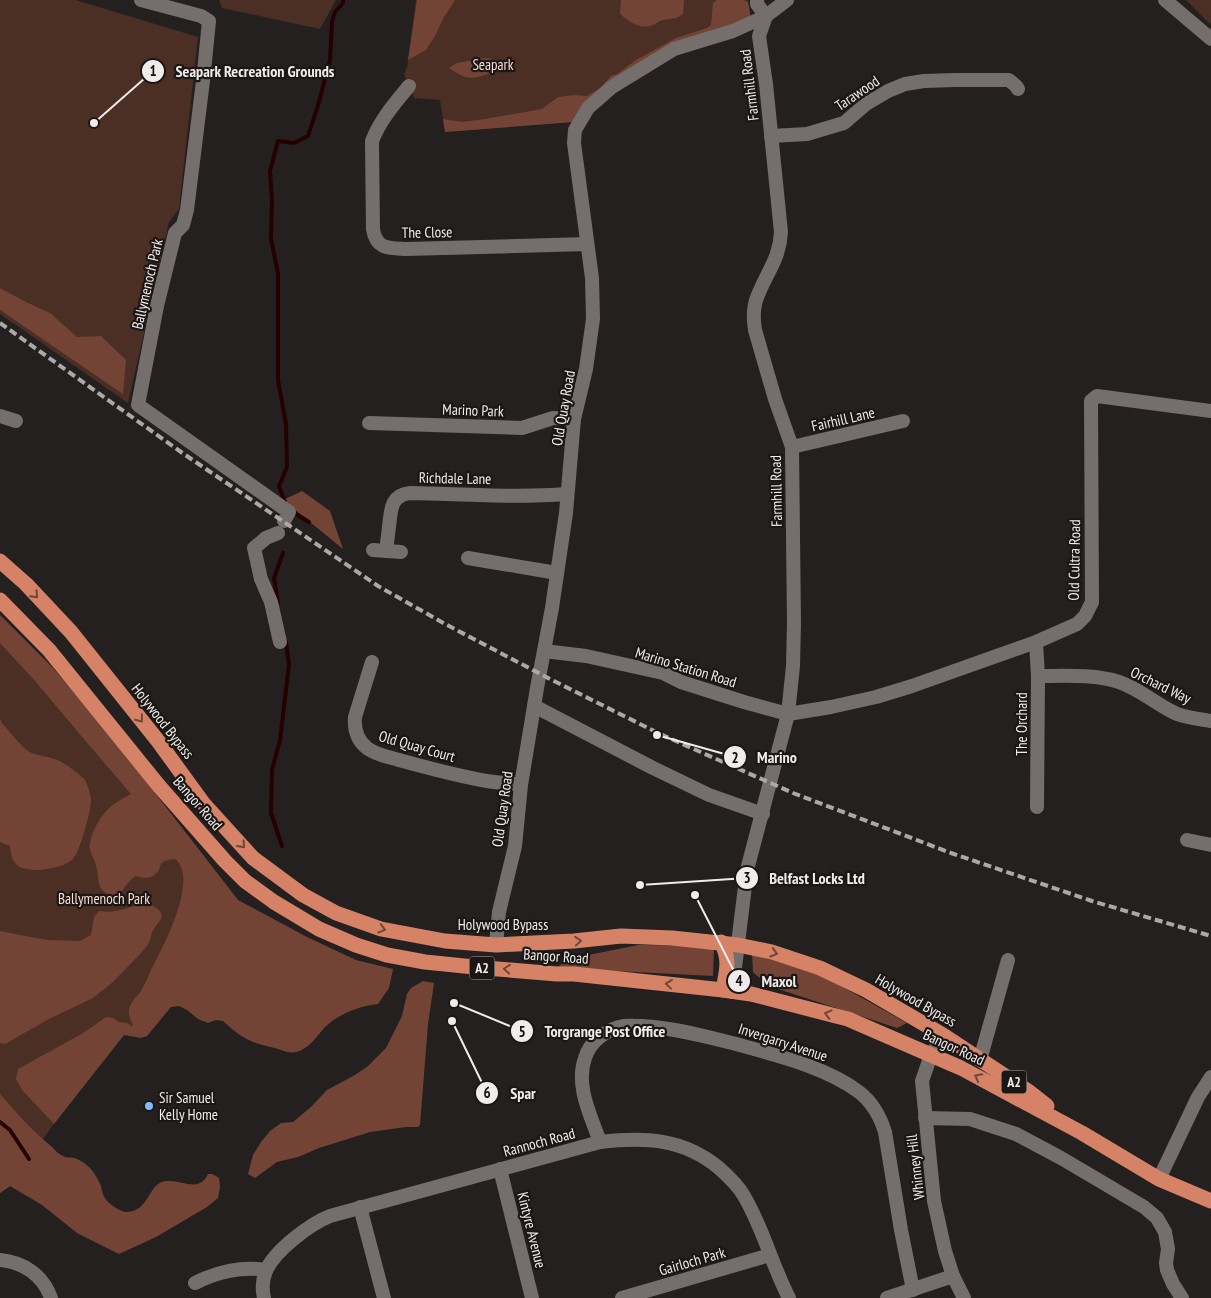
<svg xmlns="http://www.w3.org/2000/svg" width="1211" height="1298" viewBox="0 0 1211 1298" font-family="'PT Sans Narrow',sans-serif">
  <rect width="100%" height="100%" fill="#24201f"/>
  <g fill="#4b2e24">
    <path d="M0,0H76L198,37L179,209L169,222L128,403L0,314Z"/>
    <path d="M219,0H336L320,29L222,8Z"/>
    <path d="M416,0H748L751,19L674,47L573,122L445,132L440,100L414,98L404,74L407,67Z"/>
    <path d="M1186,0H1211V25Z"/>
    <path d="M0,615L52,667L103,726L238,900L129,1029L60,1115L10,1186L0,1193Z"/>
  </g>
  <g fill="#734435">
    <path d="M417,0H455L444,17L435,36L426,50L408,60Z"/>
    <path d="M621,0H684L683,14C677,19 672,18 664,20C660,20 657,23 653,25C641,30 629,22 620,14Z"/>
    <path d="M717,0H743L748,2L751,19L674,47L573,122L445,132L443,119L462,122L485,119L542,109L558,97L574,95L587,96L600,88L611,76L617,74L636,60L676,38L707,28L711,25L713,3Z"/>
    <path d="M486,58L491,59L494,62L488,74C470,80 465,79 449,68L457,63Z"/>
    <path d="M0,288L26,302L50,313L77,337L101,336L126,360L123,394L0,310Z"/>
    <path d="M302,491L330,511L343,549L283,500Z"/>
    <path d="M0,615L52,667L103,726L238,900L307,937L356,960L393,969L389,988L378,1004C359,1006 339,1014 325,1027C317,1036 309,1049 296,1052C288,1054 278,1048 270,1047C248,1042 239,1036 223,1021L216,1020L208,1023L198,1019L187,1010L179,1006L171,1007L147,1036L141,1038L124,1035L54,1124L22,1090L16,1079L18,1069L85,1032L106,1017L113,1018L119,1022L127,1023L132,1026L133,1025C131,1020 128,1015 129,1010C130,1002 137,997 141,991C145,984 148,977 151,970C162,949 200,878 175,859C172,859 166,860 163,862C160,864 160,867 159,870C154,879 144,879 136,876C126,881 124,892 117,895C113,896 109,895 106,893C96,887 99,874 96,865C94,857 88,851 90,843C93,827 104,810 117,802C121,799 126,797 131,794L83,738L36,682L0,643Z"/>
    <path d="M0,719L2,723C9,731 21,746 28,751C36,756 48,756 57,760C62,761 82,776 85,780C87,783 90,793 91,798C92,808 80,852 73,859C63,869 26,875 16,864C11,859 11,852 10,846L0,842Z"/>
    <path d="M148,902L159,910L161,913L162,917L152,932L150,940L147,946L140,954L113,982L93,998L49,1019L5,1044L0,1043V931L47,940L80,941L91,935L94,917L99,911C119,914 130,906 148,902Z"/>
    <path d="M638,945L714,946L713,976L556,968L569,959Z"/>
    <path d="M752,953L814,971L907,1023L897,1028L769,986L753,972Z"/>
    <path d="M423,981L434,983L428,1024L420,1125L418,1127H406L370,1132L319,1148L298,1157L277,1162L255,1178L248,1174L253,1155L261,1142L270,1131L281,1123L293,1122L311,1107L327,1090L355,1075L368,1066L386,1048L402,1016L407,994L411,988Z"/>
    <path d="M0,1094C16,1112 32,1131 51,1146C54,1149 58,1154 63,1156C66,1158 70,1157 74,1158C79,1159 86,1164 90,1168C94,1172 98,1179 100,1184C102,1188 102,1194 105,1198C108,1204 121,1212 127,1212C151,1211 147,1182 167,1181C183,1180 199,1193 208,1174H212L219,1178L220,1187L218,1198L207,1207L156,1237L119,1254L77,1233L42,1205L10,1186L0,1193Z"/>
  </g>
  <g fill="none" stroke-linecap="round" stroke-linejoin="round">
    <g stroke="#240000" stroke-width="4">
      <path d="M285,502L279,486L287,467L286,424L278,380V274L271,238L272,200L270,171L278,141L294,143L308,136L319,102L330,60L332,22L335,12L343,3V0"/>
      <path d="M293,511L296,514L309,522"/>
      <path d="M278,603L274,578L283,553"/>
      <path d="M282,846L271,813L272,770L280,740L289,665L286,642"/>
      <path d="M0,1122L10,1130L29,1159"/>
    </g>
    <g stroke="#746e6d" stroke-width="14">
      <path d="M141,0L201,16L209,21L203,81L187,210L183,225L175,233L157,306L138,405L289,512L284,521"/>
      <path d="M757,0V4L766,16"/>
      <path d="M1165,0L1211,39"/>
      <path d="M409,86C395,103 380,120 372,141L373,229C376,250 390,248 407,249L587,244"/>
      <path d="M771,136L807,134L844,123L866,104L888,91L905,84L924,81L955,80H1009L1016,86L1018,89"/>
      <path d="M0,416L16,421"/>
      <path d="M369,423L522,428L553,418L574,419"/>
      <path d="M792,447L903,421"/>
      <path d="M278,533L266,538L254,548L261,579L271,602L280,642"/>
      <path d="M373,550L401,552"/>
      <path d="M386,551C387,543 388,535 389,527C391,511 390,495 410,493C462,494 515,498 567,494"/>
      <path d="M468,558L557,573"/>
      <path d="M1036,642L1038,676L1037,807"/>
      <path d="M544,651L586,656L663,673L681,682L744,702L788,714L831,707L876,697L912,686L1036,642L1077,624L1085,616L1092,602L1091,401L1097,396L1211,411"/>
      <path d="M372,662L355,717C354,729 357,740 367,748C376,755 389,757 399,760C428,768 457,776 487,781C498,783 510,783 521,785"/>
      <path d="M1038,676C1063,676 1095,674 1119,682C1140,689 1157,705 1177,714C1187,718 1200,719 1211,721"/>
      <path d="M534,706L653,768L709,795L763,814"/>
      <path d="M1187,840L1211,845"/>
      <path d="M496,945L499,912L515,846L521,785L537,688L552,608L566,513L574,419L586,369L593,319L592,278L574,143L575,130L588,108L612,87L674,49L733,31L766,16L787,0"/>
      <path d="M732,992L747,870L788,714L793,666L794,623L792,447L775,399L755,330C753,318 753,306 758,295C767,272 780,258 781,232L766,84L759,36L766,16"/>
      <path d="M950,1040L943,1042L936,1047L931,1055L922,1081L934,1201L945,1251L953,1276L964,1298"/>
      <path d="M980,1060L1008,960"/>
      <path d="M925,1118L970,1119L1016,1134L1061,1158L1144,1207L1157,1218L1165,1232L1168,1249L1166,1263L1167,1270L1173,1284L1182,1298"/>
      <path d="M600,1142C591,1116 575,1086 585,1058C590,1041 607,1029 624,1026C634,1025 644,1026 654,1027C682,1030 709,1037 736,1044C775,1055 826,1067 859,1092C872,1102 880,1116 885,1132L901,1230L913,1290"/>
      <path d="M500,1169L532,1298"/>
      <path d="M1159,1179L1198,1097L1211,1077"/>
      <path d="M360,1207L384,1298"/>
      <path d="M0,1260C23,1262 43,1275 51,1298"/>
      <path d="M195,1283C216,1272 242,1266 266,1270"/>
      <path d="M264,1298C262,1289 262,1280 266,1271C274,1251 310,1224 330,1216L600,1142C644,1137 683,1138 719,1168C728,1176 738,1185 744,1196C763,1228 772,1265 789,1298"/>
      <path d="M622,1298L770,1255"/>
      <path d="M887,1298L953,1276"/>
    </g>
    <g stroke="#d68266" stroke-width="15">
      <path d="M0,561L26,584L71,632L158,741L203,803L253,858L303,895L336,913L381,929L445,941L496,945L574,941L621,936L672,938L738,945L772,952L820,968L866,990L943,1035L1028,1091L1047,1106"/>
      <path d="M0,600L49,650L159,786L225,861L245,881L274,902L319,929L356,945L387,955L425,962L474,967L557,974H574L723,990L751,994L836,1016L848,1019L961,1068L1082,1133L1159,1179L1211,1201"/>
      <path d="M721,942C731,960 726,972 723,990"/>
    </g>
    <path stroke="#aba8a7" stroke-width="4" stroke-dasharray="8 4" stroke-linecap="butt" d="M0,323L181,452L378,586L447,625L552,680L660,734L793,793L951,853L1092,901L1211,936"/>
  </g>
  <defs><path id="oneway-chevron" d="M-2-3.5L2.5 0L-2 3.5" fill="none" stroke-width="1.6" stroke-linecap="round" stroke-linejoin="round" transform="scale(1.25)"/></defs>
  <g stroke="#6f4739">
    <use href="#oneway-chevron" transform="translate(35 595) rotate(47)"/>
    <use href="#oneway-chevron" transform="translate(140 719) rotate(52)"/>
    <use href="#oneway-chevron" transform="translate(242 845) rotate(48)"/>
    <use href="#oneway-chevron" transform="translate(382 929) rotate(16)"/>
    <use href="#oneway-chevron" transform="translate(578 941) rotate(-5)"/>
    <use href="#oneway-chevron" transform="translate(774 953) rotate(16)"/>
    <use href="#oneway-chevron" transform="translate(507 969) rotate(-175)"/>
    <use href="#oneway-chevron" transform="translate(669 984) rotate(-174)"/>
    <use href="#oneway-chevron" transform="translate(828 1014) rotate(-166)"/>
    <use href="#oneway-chevron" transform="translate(978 1077) rotate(-152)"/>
  </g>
  <circle fill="#7fbdfa" stroke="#1b1715" stroke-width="2" cx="149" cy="1106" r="5"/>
  <g text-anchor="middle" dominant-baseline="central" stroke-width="4.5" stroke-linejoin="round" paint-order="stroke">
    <g fill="#1b1715" stroke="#afacab" stroke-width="1">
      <rect x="469.5" y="956.5" width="25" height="23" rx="4"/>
      <rect x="1001.5" y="1070.5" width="25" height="23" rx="4"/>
    </g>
    <g font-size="14" font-weight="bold" fill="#efeceb">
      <text x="482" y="968">A2</text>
      <text x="1014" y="1082">A2</text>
    </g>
    <g font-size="15" fill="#fbdacf" stroke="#1b1715">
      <text x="493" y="64">Seapark</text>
      <text x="104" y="898">Ballymenoch Park</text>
    </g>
    <g font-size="15" fill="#efeceb" stroke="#1b1715">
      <text transform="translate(749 85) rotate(-97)">Farmhill Road</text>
      <text transform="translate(857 93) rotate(-34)">Tarawood</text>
      <text transform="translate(427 232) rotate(-1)">The Close</text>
      <text transform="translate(147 284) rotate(-77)">Ballymenoch Park</text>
      <text transform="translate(563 408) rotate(-80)">Old Quay Road</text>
      <text transform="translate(473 410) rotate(2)">Marino Park</text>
      <text transform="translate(843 419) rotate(-13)">Fairhill Lane</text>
      <text transform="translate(455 478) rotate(1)">Richdale Lane</text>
      <text transform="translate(776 491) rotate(-91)">Farmhill Road</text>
      <text transform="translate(1074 560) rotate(-89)">Old Cultra Road</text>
      <text transform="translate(686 667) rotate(17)">Marino Station Road</text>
      <text transform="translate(1161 685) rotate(26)">Orchard Way</text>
      <text transform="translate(163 721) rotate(52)">Holywood Bypass</text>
      <text transform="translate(1021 724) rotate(-90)">The Orchard</text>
      <text transform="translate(417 746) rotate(16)">Old Quay Court</text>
      <text transform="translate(198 803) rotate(49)">Bangor Road</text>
      <text transform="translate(502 809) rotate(-82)">Old Quay Road</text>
      <text x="503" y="924">Holywood Bypass</text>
      <text transform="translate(556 956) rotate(4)">Bangor Road</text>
      <text transform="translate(916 1000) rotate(30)">Holywood Bypass</text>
      <text transform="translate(783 1042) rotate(18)">Invergarry Avenue</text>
      <text transform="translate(954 1047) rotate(25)">Bangor Road</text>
      <text transform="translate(539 1142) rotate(-15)">Rannoch Road</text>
      <text transform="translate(915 1167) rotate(-97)">Whinney Hill</text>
      <text transform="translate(532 1230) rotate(76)">Kintyre Avenue</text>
      <text transform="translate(692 1261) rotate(-16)">Gairloch Park</text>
    </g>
    <g font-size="15" fill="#efeceb" stroke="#1b1715" text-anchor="start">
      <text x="159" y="1097">Sir Samuel<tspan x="159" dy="17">Kelly Home</tspan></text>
    </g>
  </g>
  <path fill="none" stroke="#efeceb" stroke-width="2" d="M94 123L153 71M657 735L735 757M640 885L747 878M695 895L739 981M454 1003L522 1031M452 1021L487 1093"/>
  <g fill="#efeceb" stroke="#1b1715" stroke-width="2">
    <circle cx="94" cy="123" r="5"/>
    <circle cx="657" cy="735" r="5"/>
    <circle cx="640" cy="885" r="5"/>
    <circle cx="695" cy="895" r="5"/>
    <circle cx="454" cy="1003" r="5"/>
    <circle cx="452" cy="1021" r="5"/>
    <circle cx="153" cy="71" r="12"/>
    <circle cx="735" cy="757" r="12"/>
    <circle cx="747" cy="878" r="12"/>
    <circle cx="739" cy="981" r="12"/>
    <circle cx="522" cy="1031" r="12"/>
    <circle cx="487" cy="1093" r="12"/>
  </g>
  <g font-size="15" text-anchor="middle" font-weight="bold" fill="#111">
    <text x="153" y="76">1</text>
    <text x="735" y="763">2</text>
    <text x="747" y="883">3</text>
    <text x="739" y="986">4</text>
    <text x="522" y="1037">5</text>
    <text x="487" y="1098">6</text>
  </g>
  <g font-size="16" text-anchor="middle" font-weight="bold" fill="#efeceb" stroke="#1b1715" stroke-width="4.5" stroke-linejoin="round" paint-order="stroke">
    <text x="255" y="77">Seapark Recreation Grounds</text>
    <text x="777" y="763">Marino</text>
    <text x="817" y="884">Belfast Locks Ltd</text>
    <text x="779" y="987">Maxol</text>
    <text x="605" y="1037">Torgrange Post Office</text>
    <text x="523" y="1099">Spar</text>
  </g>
</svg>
